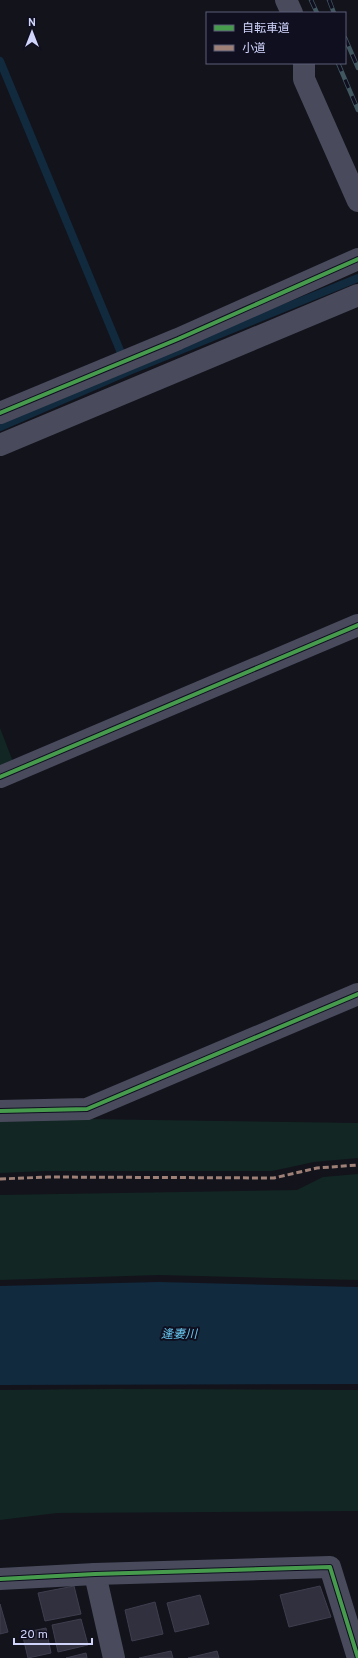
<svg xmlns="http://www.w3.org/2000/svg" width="358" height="1658" viewBox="0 0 358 1658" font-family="Overpass,'Noto Sans JP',sans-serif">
  <rect width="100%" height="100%" fill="#13131c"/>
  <g fill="#122623">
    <path d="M0,728L15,767L0,773Z"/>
    <path d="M85,1119L358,1123V1158L314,1162L272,1171H46L0,1173V1121Z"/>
    <path d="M358,1174V1280L159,1275L0,1280V1195L297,1190L323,1177Z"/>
    <path d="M114,1389L358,1390V1511L57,1513L0,1520V1390Z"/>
  </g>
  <path fill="#112a3e" d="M159,1282L358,1287V1384L0,1385V1286Z"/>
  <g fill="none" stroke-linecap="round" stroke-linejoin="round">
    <g stroke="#112a3e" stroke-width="8">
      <path d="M0,61L124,360"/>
      <path d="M0,427L129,371L358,278"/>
    </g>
  </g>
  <g fill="#31303e" stroke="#3e3e4f">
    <path d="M74,1586L81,1614L45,1621L38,1593Z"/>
    <path d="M320,1586L331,1617L289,1627L280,1595Z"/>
    <path d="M200,1595L209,1624L175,1632L167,1603Z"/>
    <path d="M155,1602L163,1634L132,1641L125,1610Z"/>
    <path d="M0,1604L8,1632L0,1634Z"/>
    <path d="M81,1619L88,1645L58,1652L52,1625Z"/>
    <path d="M46,1628L51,1653L28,1658L22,1633Z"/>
    <path d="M171,1651L173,1658H139Z"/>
    <path d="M217,1651L219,1658H188Z"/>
    <path d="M86,1653L87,1658H66Z"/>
  </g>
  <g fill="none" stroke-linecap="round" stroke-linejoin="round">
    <g stroke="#494b5c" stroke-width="22">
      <path d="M286,0L292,13"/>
      <path d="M304,63V79L358,201"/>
      <path d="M0,413L178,339L358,259"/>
      <path d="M0,445L358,295"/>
      <path d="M0,777L358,625"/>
      <path d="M0,1111L87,1109L358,994"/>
      <path d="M95,1574L114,1658"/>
      <path d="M0,1579L95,1574L330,1567L358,1658"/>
    </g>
    <g stroke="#415760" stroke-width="4.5">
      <g id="rail">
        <path d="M311,0L317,13"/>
        <path d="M329,0L334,13"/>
        <path d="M345,38L358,68"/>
        <path d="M338,63L358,110"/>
      </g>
    </g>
    <use href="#rail" stroke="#0f0f20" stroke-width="3" stroke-dasharray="9" stroke-linecap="butt"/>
    <path stroke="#9e8076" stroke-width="3" stroke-dasharray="6 3" stroke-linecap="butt" d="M0,1179L48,1177L274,1178L317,1168L358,1165"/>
    <g stroke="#0f0f20" stroke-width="6">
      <g id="cycleway">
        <path d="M0,413L178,339L358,259"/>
        <path d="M0,777L358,625"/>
        <path d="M0,1111L87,1109L358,994"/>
        <path d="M0,1579L95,1574L330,1567L358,1658"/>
      </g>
    </g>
    <use href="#cycleway" stroke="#469c4c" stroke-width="4"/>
  </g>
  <g text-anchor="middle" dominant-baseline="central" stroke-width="4" stroke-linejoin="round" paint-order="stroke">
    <g font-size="12" font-style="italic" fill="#69caf2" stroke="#0f0f20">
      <text x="179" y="1335">逢妻川</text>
    </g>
  </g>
  <rect x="206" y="12" width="140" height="52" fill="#0f0f20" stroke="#5d5e78"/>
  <rect x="214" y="25" width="20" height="6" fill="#469c4c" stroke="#5d5e78"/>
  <text x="242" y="32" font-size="12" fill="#d1d4fb">自転車道</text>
  <rect x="214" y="45" width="20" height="6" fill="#9e8076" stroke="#5d5e78"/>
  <text x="242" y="52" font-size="12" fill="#d1d4fb">小道</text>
  <g transform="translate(32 32)" stroke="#0f0f20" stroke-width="3" paint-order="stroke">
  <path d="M0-3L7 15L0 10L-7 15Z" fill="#d1d4fb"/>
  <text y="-6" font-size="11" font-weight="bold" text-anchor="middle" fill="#d1d4fb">N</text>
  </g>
  <path d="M14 1638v6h78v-6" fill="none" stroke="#d1d4fb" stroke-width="2"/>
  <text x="20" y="1638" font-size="12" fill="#d1d4fb" stroke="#0f0f20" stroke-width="3" paint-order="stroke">20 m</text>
</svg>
